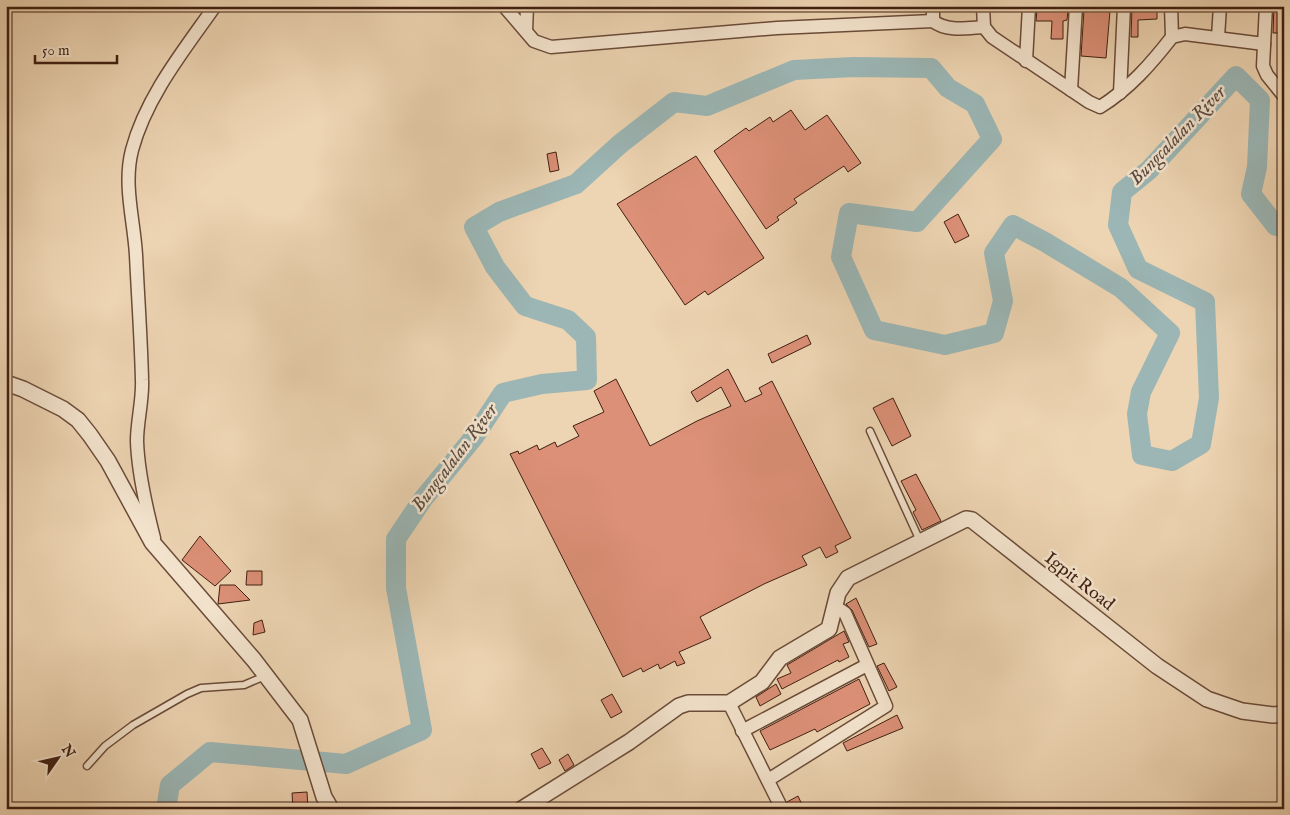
<svg xmlns="http://www.w3.org/2000/svg" width="1290" height="815" viewBox="0 0 1290 815" font-family="'IM FELL English',serif">
  <rect width="100%" height="100%" fill="#edd4b2"/>
  <filter id="stains"><feTurbulence type="fractalNoise" baseFrequency=".004" numOctaves="4"/><feColorMatrix values="0 0 0 0 .2 0 0 0 0 .09 0 0 0 0 .02 0 0 0 .5 -.17"/></filter>
  <radialGradient id="worn" r=".72"><stop offset=".6" stop-color="#630" stop-opacity="0"/><stop offset="1" stop-color="#630" stop-opacity=".3"/></radialGradient>
  <g fill="none" stroke-linecap="round" stroke-linejoin="round">
    <path stroke="#9bb6b5" stroke-width="20" d="M166,809L170,785L210,752L346,764L422,730L396,588V539L423,499L474,437L503,393L542,384L587,380L586,337L568,320L525,306L495,267L474,227L499,212L576,184L620,144L674,102L707,106L794,70L854,67L931,68L948,88L975,104L992,139L917,222L849,213L841,257L874,330L945,345L994,333L1003,301L994,253L1013,225L1045,242L1121,288L1170,333L1141,392L1137,414L1142,455L1172,461L1201,444L1209,398L1205,302L1138,269L1118,225L1122,192L1149,170L1236,76L1260,100L1257,167L1251,194L1276,226H1284"/>
  </g>
  <g fill="#dc9077" stroke="#401f11">
    <path d="M1274,6H1282L1280,33H1273Z"/>
    <path d="M1132,8L1157,10V19L1138,20V37H1131Z"/>
    <path d="M1037,10L1068,11L1067,20L1063,21V39H1051L1052,21H1036Z"/>
    <path d="M1084,10L1110,11L1106,58L1081,56Z"/>
    <path d="M791,110L805,130L827,115L861,163L848,172L844,166L794,199L797,203L777,217L779,220L766,229L714,151L746,128L749,131L770,117L773,122Z"/>
    <path d="M556,152L559,170L550,172L547,154Z"/>
    <path d="M696,156L764,258L708,295L705,291L685,305L617,204Z"/>
    <path d="M958,214L969,236L955,243L944,222Z"/>
    <path d="M807,335L811,344L772,363L768,354Z"/>
    <path d="M728,369L745,402L762,394L759,388L772,381L851,538L835,546L838,552L826,558L820,547L802,556L807,565L764,584L700,617L711,638L679,652L685,663L677,666L675,661L660,669L658,664L643,672L641,668L623,677L510,454L518,451L519,454L537,445L539,450L555,442L557,447L579,436L573,426L604,412L594,391L616,379L650,446L697,421L731,406L721,387L697,402L691,392Z"/>
    <path d="M893,398L911,436L892,446L873,408Z"/>
    <path d="M916,474L941,521L922,530L913,512L916,510L901,481Z"/>
    <path d="M200,536L231,571L215,586L182,560Z"/>
    <path d="M247,571H262V585H246Z"/>
    <path d="M220,585H235L250,600L218,604Z"/>
    <path d="M856,598L877,644L869,647L852,610L846,604Z"/>
    <path d="M262,620L265,632L253,635L254,623Z"/>
    <path d="M844,631L849,642L843,644L849,657L839,662L838,660L782,689L777,679L791,673L787,665Z"/>
    <path d="M884,663L897,687L889,691L877,666Z"/>
    <path d="M859,679L870,704L817,732L815,729L770,750L760,731Z"/>
    <path d="M776,684L781,694L760,706L756,697Z"/>
    <path d="M612,694L622,712L611,718L601,700Z"/>
    <path d="M897,715L903,728L847,751L843,743Z"/>
    <path d="M542,748L551,763L539,769L531,754Z"/>
    <path d="M568,754L574,765L565,771L559,760Z"/>
    <path d="M307,792L308,809H293L292,793Z"/>
    <path d="M798,796L804,809H790L787,802Z"/>
  </g>
  <g fill="none" stroke-linecap="round" stroke-linejoin="round">
    <g stroke="#6b4c39" stroke-width="9">
      <g id="service">
        <path d="M870,431L920,541"/>
        <path d="M87,766L105,746L133,725L187,694L201,688L244,685L265,676"/>
      </g>
    </g>
    <g stroke="#6b4c39" stroke-width="15">
      <g id="minor">
        <path d="M504,6L534,41L551,47L777,28L933,21C947,32 967,28 984,27"/>
        <path d="M983,6L984,27L992,37L1089,102L1100,107C1129,89 1151,64 1172,37L1185,34L1264,44"/>
        <path d="M1171,6L1172,37"/>
        <path d="M1266,6L1263,66L1267,75L1284,96"/>
        <path d="M933,21V6"/>
        <path d="M526,31L527,6"/>
        <path d="M1218,37L1220,6"/>
        <path d="M1026,61L1029,6"/>
        <path d="M1071,90L1076,6"/>
        <path d="M1120,93L1124,6"/>
        <path d="M154,538C146,507 138,473 137,441C137,421 143,400 142,380C141,339 138,297 136,255C134,220 123,185 132,150C146,97 184,50 215,6"/>
        <path d="M729,703L782,809"/>
        <path d="M742,731L867,665"/>
        <path d="M768,780L886,706L845,613L836,607"/>
      </g>
    </g>
    <g stroke="#6b4c39" stroke-width="18">
      <g id="tertiary">
        <path d="M6,383L23,389L63,409L78,420L90,435L108,461L152,542L254,660L300,720L324,797L331,809"/>
        <path d="M522,809L629,742L679,706L688,703H729L762,682L780,658L829,629L838,593L848,578L966,519L972,520L1157,666L1207,699L1242,711L1273,715L1284,714"/>
      </g>
    </g>
    <use href="#service" stroke="#f3e3cd" stroke-width="6"/>
    <use href="#minor" stroke="#f3e3cd" stroke-width="12"/>
    <use href="#tertiary" stroke="#f3e3cd" stroke-width="15"/>
  </g>
  <g text-anchor="middle" dominant-baseline="central" stroke-width="5" stroke-linejoin="round" paint-order="stroke">
    <g font-size="18" fill="#401f11" stroke="#f3e3cd">
      <text transform="translate(1079 582) rotate(38)">Igpit Road</text>
    </g>
    <g font-size="19" font-style="italic" fill="#5b4c42" stroke="#f3e3cd">
      <text transform="translate(1178 136) rotate(-46)">Bungcalalan River</text>
      <text transform="translate(455 458) rotate(-53)">Bungcalalan River</text>
    </g>
  </g>
  <rect width="1290" height="815" fill="none" stroke="#edd4b2" stroke-width="25"/>
  <rect x="8" y="8" width="1275" height="800" fill="none" stroke="#401f11" stroke-width="2.5"/>
  <rect x="12" y="12" width="1265" height="790" fill="none" stroke="#401f11"/>
  <g transform="translate(58 758) rotate(56)" stroke="#f3e3cd" stroke-width="4" paint-order="stroke">
  <path d="M0-4L9 19L0 12L-9 19Z" fill="#401f11"/>
  <text y="-8" font-size="14" font-weight="bold" text-anchor="middle" fill="#401f11">N</text>
  </g>
  <path d="M35 55v8h82v-8" fill="none" stroke="#401f11" stroke-width="2.5"/>
  <text x="42" y="55" font-size="15" fill="#401f11" stroke="#f3e3cd" stroke-width="4" paint-order="stroke">50 m</text>
  <rect width="100%" height="100%" filter="url(#stains)"/>
  <rect width="100%" height="100%" fill="url(#worn)"/>
</svg>
